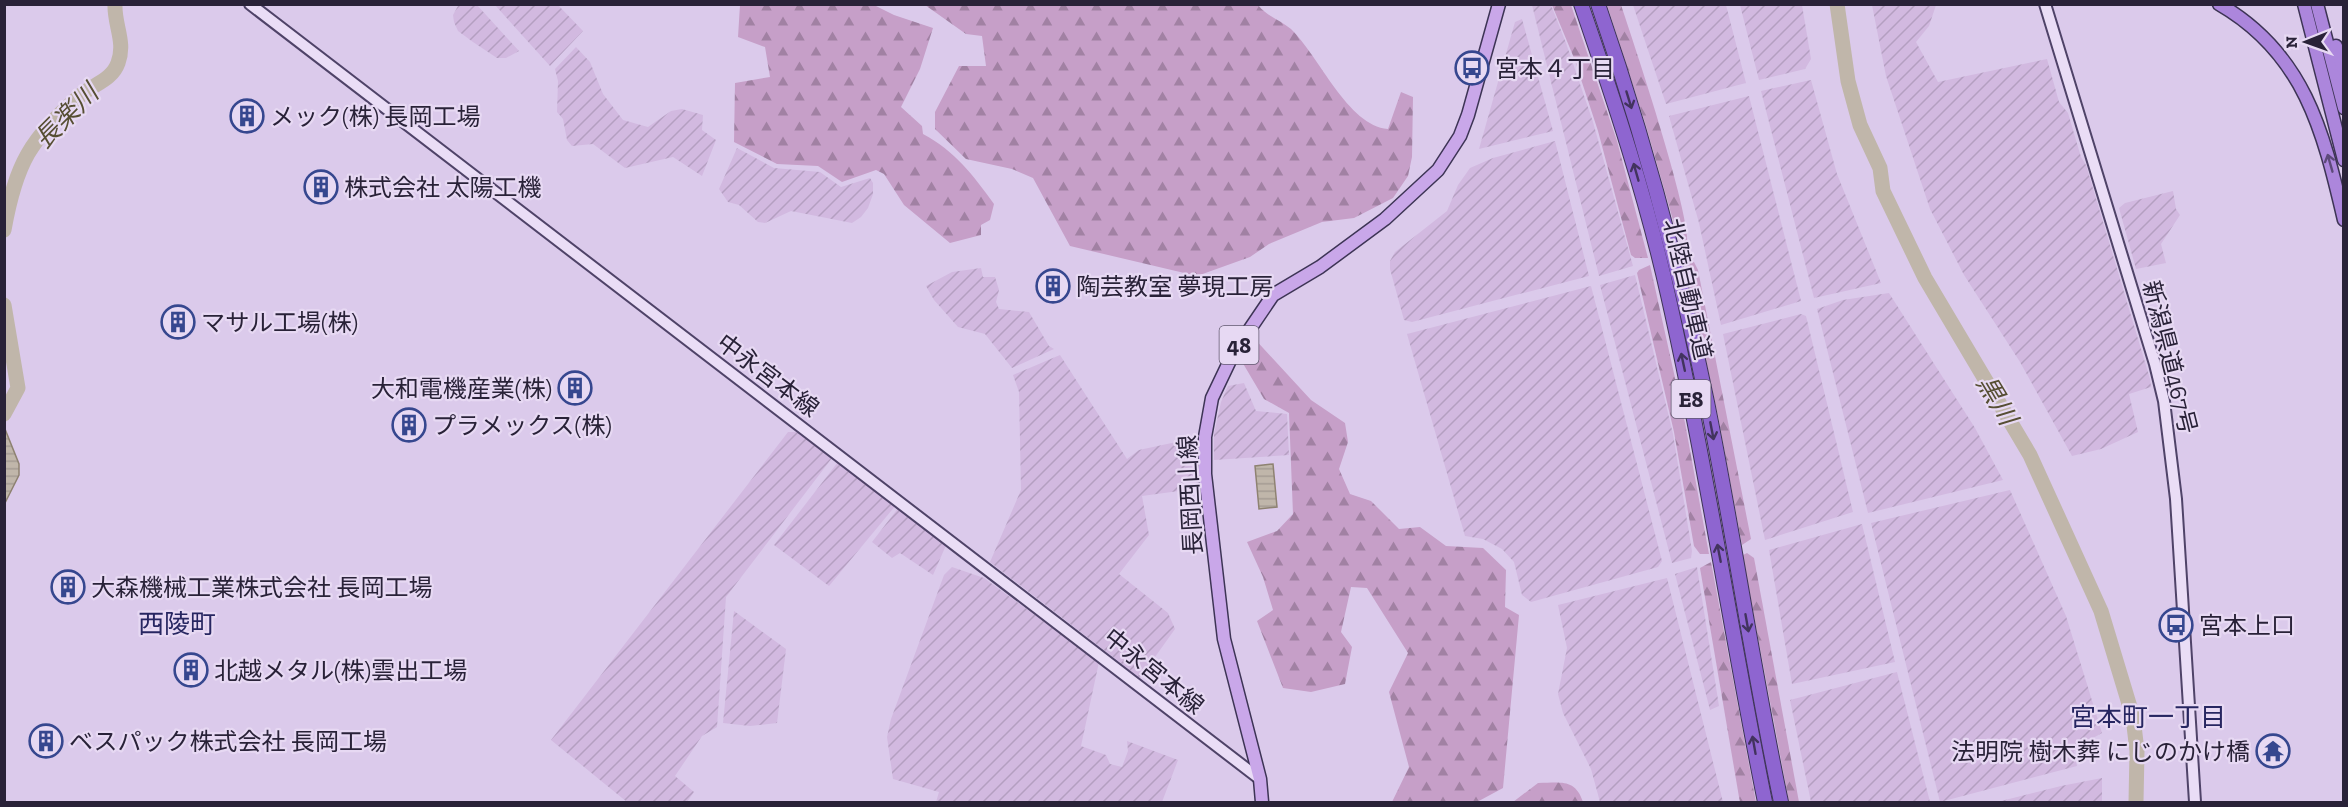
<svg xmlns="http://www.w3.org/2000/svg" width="2348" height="807" viewBox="0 0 2348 807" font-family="'Zilla Slab','Noto Sans JP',serif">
  <defs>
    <pattern id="farmland-furrows" width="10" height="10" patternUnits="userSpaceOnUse" patternTransform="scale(1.5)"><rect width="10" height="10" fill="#d2b9e0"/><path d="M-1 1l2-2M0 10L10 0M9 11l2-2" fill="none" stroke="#b49fc1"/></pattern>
    <pattern id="forest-firs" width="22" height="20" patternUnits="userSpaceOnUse" patternTransform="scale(1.5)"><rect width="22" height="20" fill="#c69fc8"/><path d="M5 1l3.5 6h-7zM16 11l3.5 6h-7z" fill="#a181a3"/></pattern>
    <pattern id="water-rules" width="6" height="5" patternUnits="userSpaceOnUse" patternTransform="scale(1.5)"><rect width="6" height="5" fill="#c0b6aa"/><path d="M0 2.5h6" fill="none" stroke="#a59c93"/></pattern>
  </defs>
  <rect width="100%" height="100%" fill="#dbcaeb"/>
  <g fill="url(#farmland-furrows)">
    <path d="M459,4L477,5L519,51L506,58H497L473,42L458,31L454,22L453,15Z"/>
    <path d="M495,5H558L583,31L550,66Z"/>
    <path d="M1532,5H1551L1566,43L1593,122L1633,266L1599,276Z"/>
    <path d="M1633,5H1726L1746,83L1666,104Z"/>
    <path d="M1740,5H1802L1811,59L1805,69L1759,80Z"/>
    <path d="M1872,5H1936L1929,26L1916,42L1938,82L2047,59L2059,102L2068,113L2081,157L2086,165L2150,379L2151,387L2129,394L2138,432L2101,449L2072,456L2020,362L1964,275L1930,209L1886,76Z"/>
    <path d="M1522,19L1553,131L1479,149L1515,22Z"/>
    <path d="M576,47L590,62L603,94L623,120L648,127L671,111L682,109L703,115L702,130L716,140L702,176L673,157L625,168L593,144L572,146L567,140L563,119L557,112L558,81L555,69Z"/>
    <path d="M1811,80L1837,174L1881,283L1814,298L1761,91Z"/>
    <path d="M1749,96L1801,301L1721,325L1699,223L1669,116Z"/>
    <path d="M1555,141L1589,276L1412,322L1404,320L1390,269V261L1395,252L1447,211L1458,185L1470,168L1493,158Z"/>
    <path d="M737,148L774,168L820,172L841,187L870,178L873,183V194L868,208L861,217L852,223L791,211L765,223L758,222L739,205L728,202L719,189Z"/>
    <path d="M2173,191L2176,209L2180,215L2161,244L2166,263L2136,269L2119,208L2125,203Z"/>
    <path d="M981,268L983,277H995L999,290L996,302L999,309L1029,312L1049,346L1054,349L1012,368L985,334L958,327L934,300L926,286L952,272Z"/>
    <path d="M1635,275L1673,434L1692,551L1691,558L1672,563L1600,285Z"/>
    <path d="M1591,286L1662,561L1658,567L1531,602L1522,595L1514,562L1502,549L1483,539L1465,536L1407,334Z"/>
    <path d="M1889,293L1975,428L2003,480L1868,513L1817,309L1843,300Z"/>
    <path d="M1801,314L1806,316L1853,512L1765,540L1723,334Z"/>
    <path d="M1060,355L1127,459L1139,450L1195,438L1201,488L1142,496L1149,535L1119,574L1168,613L1175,629L1140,678L990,562L1021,490L1019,392L1013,375Z"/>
    <path d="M1244,383L1256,411L1287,414L1289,455L1214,460V434L1221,402L1228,386Z"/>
    <path d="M788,432H796L832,458L726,597L717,727L702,736L675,776L694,792L687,802H627L551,740Z"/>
    <path d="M838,462L896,505L829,586L774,545Z"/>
    <path d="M2010,490L2066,616L2102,733L2093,738L2094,747L2074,751L2077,766L1940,802L1871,523Z"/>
    <path d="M899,507L947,543L933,575L900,553L892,558L872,542Z"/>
    <path d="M1862,524L1895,662L1792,684L1769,550Z"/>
    <path d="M952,567L984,578L1099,662L1081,746L1106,755L1110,764L1122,767L1128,751L1127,741L1178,760L1162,802H936L939,792L893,779L887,737L891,719L944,575Z"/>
    <path d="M1697,567L1719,706L1710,710L1675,574Z"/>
    <path d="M1667,578L1723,802H1600L1591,769L1563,713L1558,694L1567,648L1558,605Z"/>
    <path d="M734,611L786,649L777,723L750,726L723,723Z"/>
    <path d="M1897,672L1930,802H1811L1790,700Z"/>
    <path d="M2102,778V802H1997L2061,786Z"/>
  </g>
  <g fill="url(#forest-firs)">
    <path d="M740,5H874L894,15L933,28L920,69L901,107L922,126L923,134C955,151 973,175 994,204L990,220L981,225V235L950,243L904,205L884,174L876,170L842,182L818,166L777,164L734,142L735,83L770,77L765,47L738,37Z"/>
    <path d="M925,5H1258C1268,17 1280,20 1291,29C1319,56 1348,126 1388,129L1401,92L1413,97L1412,157L1408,176L1393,198L1354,218L1322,222L1269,244L1250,257L1197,276L1070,246L1033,178L1012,169L966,159L935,129V112L959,66H986L982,36L966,34Z"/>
    <path d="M1552,5H1571L1617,141L1648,258H1635L1631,255L1598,131L1574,58Z"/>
    <path d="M1607,5H1621C1631,35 1698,234 1686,249L1677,234L1646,126Z"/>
    <path d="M1688,259L1694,262L1698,270L1751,539L1742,545L1718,416L1684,260Z"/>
    <path d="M1650,265L1685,423L1709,554H1700L1694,546L1674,432L1637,273L1639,270Z"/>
    <path d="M1252,336L1311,400L1345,423L1348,442L1339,469L1350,494L1371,501L1399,529L1420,527L1446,546L1483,548L1506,570L1505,607L1519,615L1503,788L1477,802H1392L1409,767L1389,692L1408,653L1367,588L1351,587L1341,632L1352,647L1345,684L1311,692L1283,688L1257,621L1273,610L1263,577L1247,542L1277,531L1293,514L1289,413L1264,399L1238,355Z"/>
    <path d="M1747,553L1754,558L1799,802H1789L1743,558V555Z"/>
    <path d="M1711,562L1756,802H1740L1739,797L1700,568Z"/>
    <path d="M1538,783C1560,783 1575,778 1583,802H1513Z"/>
  </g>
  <g fill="url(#water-rules)" stroke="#8e8271" stroke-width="1.5">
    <path d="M5,391V429L19,464V475L5,503Z"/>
    <path d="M1273,464L1277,507L1259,509L1255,466Z"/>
  </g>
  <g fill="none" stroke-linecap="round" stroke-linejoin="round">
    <g stroke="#c0b6aa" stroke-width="15">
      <path d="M1837,4L1848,81L1860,125L1880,168L1883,191L1925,278L2030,455L2101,611L2133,717L2137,751L2136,802"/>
      <path d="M4,230C16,163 30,139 81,95C94,84 112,80 118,63C126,42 114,25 115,4"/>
      <path d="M4,305L18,388L4,414"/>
    </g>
    <g stroke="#4f4368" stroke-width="14">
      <g id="secondary">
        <path d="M250,4L1260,779"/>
        <path d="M2045,4L2155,364L2164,401L2176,499L2195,802"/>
      </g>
    </g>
    <g stroke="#3d3455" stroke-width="15">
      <path id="primary" d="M1262,802L1260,779L1224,639L1205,474V437L1212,398L1233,354L1273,295L1320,267L1385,219L1438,170L1460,136L1468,115L1499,4"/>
    </g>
    <g stroke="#3d3455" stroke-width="15">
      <g id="trunk">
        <path d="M2219,4C2304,53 2323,130 2344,220"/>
        <path d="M2304,4L2344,160"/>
        <path d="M2317,4L2344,108"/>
        <path d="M2336,46L2344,71"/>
      </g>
    </g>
    <g stroke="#3d3455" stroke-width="16">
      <g id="motorway">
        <path d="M1581,4C1614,100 1646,196 1668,295C1706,463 1731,634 1765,802"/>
        <path d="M1598,4C1643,134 1679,267 1707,402C1734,535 1753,670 1781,802"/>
      </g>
    </g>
    <use href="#secondary" stroke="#eaddf6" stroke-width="10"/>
    <use href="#primary" stroke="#c9a7e9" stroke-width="12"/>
    <use href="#trunk" stroke="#ac86dc" stroke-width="12"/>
    <use href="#motorway" stroke="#8e65d0" stroke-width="14"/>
  </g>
  <defs><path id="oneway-shaft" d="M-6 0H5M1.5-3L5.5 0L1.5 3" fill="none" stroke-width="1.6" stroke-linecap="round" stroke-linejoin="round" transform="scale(1.5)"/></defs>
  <g stroke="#42335e">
    <use href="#oneway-shaft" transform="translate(1629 100) rotate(73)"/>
    <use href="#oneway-shaft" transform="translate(1636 172) rotate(-106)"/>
    <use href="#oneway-shaft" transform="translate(1683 362) rotate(-102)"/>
    <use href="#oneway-shaft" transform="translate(1712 431) rotate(79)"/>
    <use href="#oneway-shaft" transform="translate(1719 553) rotate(-101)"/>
    <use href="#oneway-shaft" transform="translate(1747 623) rotate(80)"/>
    <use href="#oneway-shaft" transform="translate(1754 745) rotate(-100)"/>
  </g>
  <use stroke="#5d4a7a" href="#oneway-shaft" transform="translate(2330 163) rotate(-106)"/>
  <defs>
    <g id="bus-ring" transform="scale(1.725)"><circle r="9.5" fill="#e7d9f3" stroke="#36478f" stroke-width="1.5"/><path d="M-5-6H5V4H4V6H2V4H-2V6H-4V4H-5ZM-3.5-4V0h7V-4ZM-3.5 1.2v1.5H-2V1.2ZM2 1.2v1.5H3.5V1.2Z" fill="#36478f"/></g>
    <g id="building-ring" transform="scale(1.725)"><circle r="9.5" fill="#e7d9f3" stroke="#36478f" stroke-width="1.5"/><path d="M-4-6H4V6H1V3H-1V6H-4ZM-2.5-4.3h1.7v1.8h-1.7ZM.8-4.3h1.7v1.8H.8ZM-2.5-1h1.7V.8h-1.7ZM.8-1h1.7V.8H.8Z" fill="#36478f"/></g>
    <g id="temple-ring" transform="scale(1.725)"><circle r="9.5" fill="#e7d9f3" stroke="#36478f" stroke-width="1.5"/><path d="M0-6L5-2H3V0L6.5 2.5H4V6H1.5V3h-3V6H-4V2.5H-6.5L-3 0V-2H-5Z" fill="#36478f"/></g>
  </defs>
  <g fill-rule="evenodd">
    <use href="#bus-ring" x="1472" y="68"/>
    <use href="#building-ring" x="247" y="116"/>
    <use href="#building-ring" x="321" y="187"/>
    <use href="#building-ring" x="1053" y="286"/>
    <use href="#building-ring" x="178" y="322"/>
    <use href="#building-ring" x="575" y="388"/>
    <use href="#building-ring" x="409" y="425"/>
    <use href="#building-ring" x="68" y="587"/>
    <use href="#bus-ring" x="2176" y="625"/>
    <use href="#building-ring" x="191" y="670"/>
    <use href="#building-ring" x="46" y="741"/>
    <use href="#temple-ring" x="2273" y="751"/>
  </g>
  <g text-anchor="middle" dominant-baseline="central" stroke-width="4.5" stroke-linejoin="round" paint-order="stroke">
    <g fill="#e7d9f3" stroke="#625970" stroke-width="1.5">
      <rect x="1219.5" y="326" width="39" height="38" rx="4.5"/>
      <rect x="1671.5" y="380" width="39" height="38" rx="4.5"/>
    </g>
    <g font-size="22" font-weight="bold" fill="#292238">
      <text x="1239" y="345">48</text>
      <text x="1691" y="399">E8</text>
    </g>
    <g font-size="24" fill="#292238" stroke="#e7d9f3" text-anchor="start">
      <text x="1495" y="68">宮本４丁目</text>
      <text x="270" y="116">メック(株) 長岡工場</text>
      <text x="344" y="187">株式会社 太陽工機</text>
      <text x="1076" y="286">陶芸教室 夢現工房</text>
      <text x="201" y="322">マサル工場(株)</text>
      <text x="552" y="388" text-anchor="end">大和電機産業(株)</text>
      <text x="432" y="425">プラメックス(株)</text>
      <text x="91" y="587">大森機械工業株式会社 長岡工場</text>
      <text x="2199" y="625">宮本上口</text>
      <text x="214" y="670">北越メタル(株)雲出工場</text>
      <text x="69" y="741">ベスパック株式会社 長岡工場</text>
      <text x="2250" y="751" text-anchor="end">法明院 樹木葬 にじのかけ橋</text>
    </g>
    <g font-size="24" fill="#292238" stroke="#e7d9f3">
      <text transform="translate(1688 289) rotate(77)">北陸自動車道</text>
      <text transform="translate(2170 357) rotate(76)">新潟県道467号</text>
      <text transform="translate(768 375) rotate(37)">中永宮本線</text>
      <text transform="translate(1190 495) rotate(-93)">長岡西山線</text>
      <text transform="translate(1154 671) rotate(39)">中永宮本線</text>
    </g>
    <g font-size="26" font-style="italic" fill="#564e33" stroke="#e7d9f3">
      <text transform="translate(66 116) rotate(-45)">長楽川</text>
      <text transform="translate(1997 400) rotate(59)">黒川</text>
    </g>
    <g font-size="26" fill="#272661" stroke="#e7d9f3">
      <text x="177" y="624">西陵町</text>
      <text x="2148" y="717">宮本町一丁目</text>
    </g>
  </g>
  <rect width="2348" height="807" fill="none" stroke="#292238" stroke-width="12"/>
  <g transform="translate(2306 42) rotate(269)" stroke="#e7d9f3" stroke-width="4.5" paint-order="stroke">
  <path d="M0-4.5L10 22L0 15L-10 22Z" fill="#292238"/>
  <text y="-9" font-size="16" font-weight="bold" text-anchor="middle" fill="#292238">N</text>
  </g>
</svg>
